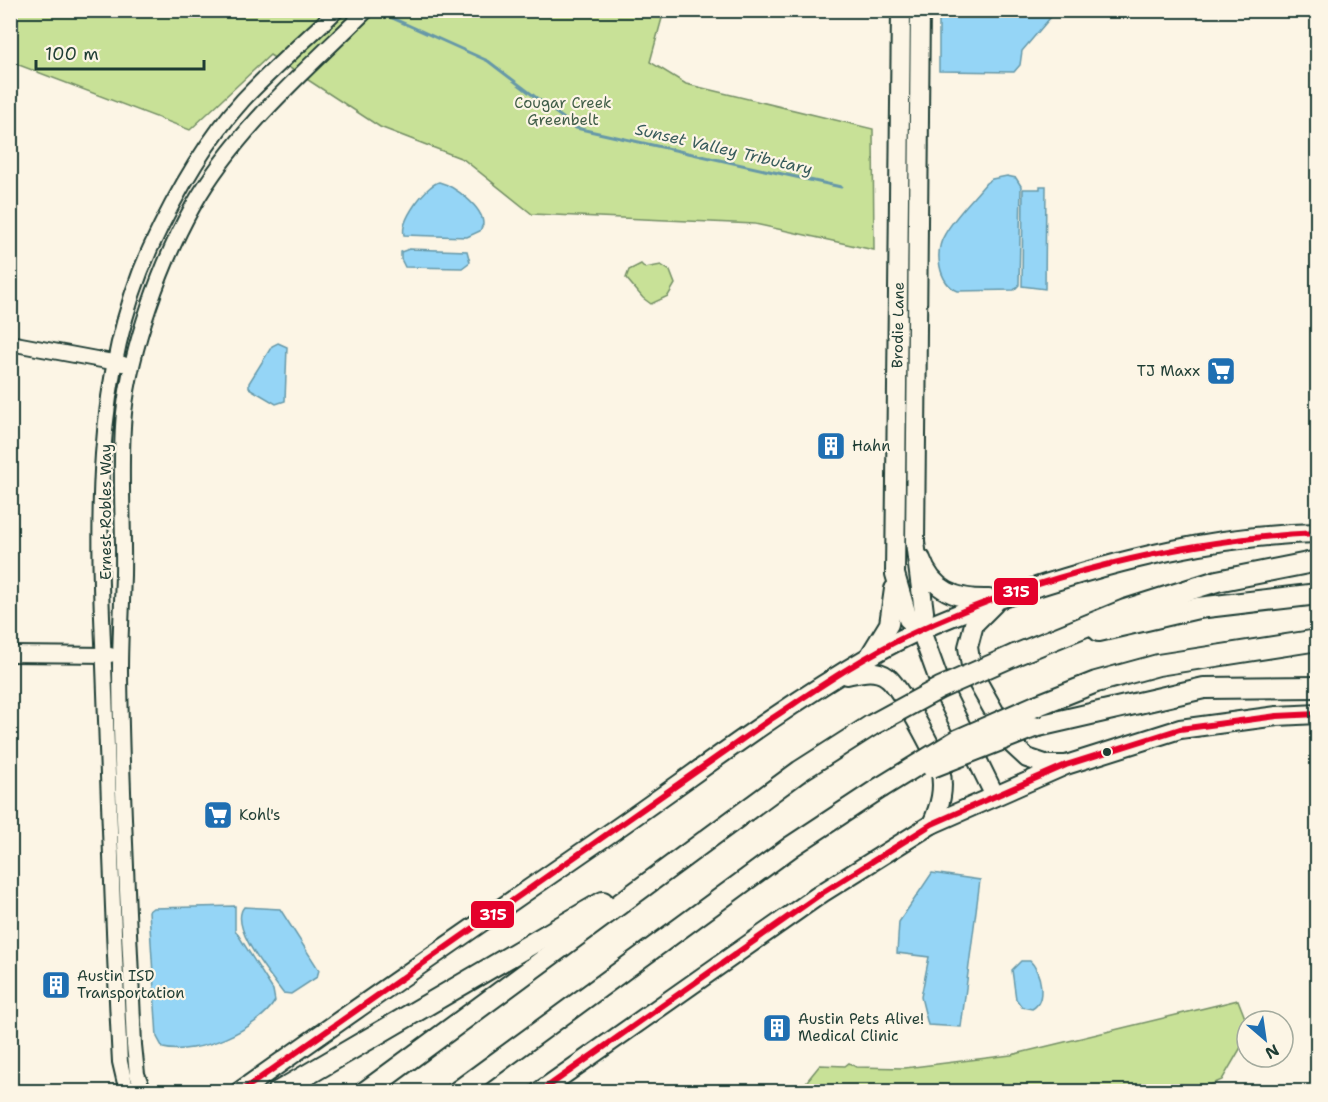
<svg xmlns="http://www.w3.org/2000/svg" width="1328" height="1102" viewBox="0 0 1328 1102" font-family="'Shantell Sans',sans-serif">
  <rect width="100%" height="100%" fill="#fcf5e5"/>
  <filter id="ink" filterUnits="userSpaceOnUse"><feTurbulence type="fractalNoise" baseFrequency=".0167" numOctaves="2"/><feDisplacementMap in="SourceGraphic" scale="12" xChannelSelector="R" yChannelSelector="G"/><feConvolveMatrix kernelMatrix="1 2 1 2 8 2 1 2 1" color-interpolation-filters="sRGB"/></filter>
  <g filter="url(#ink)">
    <g fill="#c8e197" stroke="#748f66" stroke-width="1.5">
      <path d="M11,11H664L650,62L686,84L873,129L874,250L755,224L532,214L463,159L380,127L270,55L190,130L11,62Z"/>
      <path d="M641,264L645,268L661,265L670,271L675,284L668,296L651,304L643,298L626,278L629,270Z"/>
      <path d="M1238,1000L1247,1023V1037L1222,1080L1196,1091H799L820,1065L845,1066L849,1063L856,1067L905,1068L1011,1055Z"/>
    </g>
    <g fill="#95d5f6" stroke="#6698a8" stroke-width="1.5">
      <path d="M1019,10L1020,14H1029L1033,11H1056L1022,51L1020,65L1014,72L939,71V11Z"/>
      <path d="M1007,176L1016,178L1021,186L1019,285L1014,290L958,291C938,283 934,252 945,234C955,216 973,199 986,183L992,179Z"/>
      <path d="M439,182C454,186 483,207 483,224L480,231L467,237L404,235C400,221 425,186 439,182Z"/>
      <path d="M1040,186H1046L1045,289L1022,286L1023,189H1040Z"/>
      <path d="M409,249L467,251L470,262L462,268L405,267L401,259V252Z"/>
      <path d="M278,343L287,347L285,401L276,404L249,388V383L272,346Z"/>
      <path d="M932,873L980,880L961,1027L928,1025L921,997L929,957L897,953L899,922Z"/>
      <path d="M235,906V930L273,990L275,1001C258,1030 196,1056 163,1048L157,1037L149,911L153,908Z"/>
      <path d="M244,907L280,909L319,970L317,977L291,994L283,993C271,976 228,926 244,907Z"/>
      <path d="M1021,961H1030C1041,971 1047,1001 1032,1009L1022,1007L1016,999L1012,970Z"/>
    </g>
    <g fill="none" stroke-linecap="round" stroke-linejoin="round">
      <path stroke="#6698a8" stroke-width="3" d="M385,10L390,17L488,61L576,128L841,187"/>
      <g stroke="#1f3d34" stroke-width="18">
        <g id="minor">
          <path d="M10,343L123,364"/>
          <path d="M10,654L110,655"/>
          <path d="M127,1092L120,1062C113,930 109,798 104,666C98,529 92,377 150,249C174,197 205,142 243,100C272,69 306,40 337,10"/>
          <path d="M144,1092L137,1074L134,1045C129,920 121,795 120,670C120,639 122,607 123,575C124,521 119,467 124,413C131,347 161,263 193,206C236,130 305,71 367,10"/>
        </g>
      </g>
      <g stroke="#1f3d34" stroke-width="22">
        <g id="major">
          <path d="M901,10L895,574L908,619L921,631L941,686L995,796"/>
          <path d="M920,10L915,542L924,612L921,631"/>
          <path d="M921,559C932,591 957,600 989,599"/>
          <path d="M994,604L974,624L968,647L972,672L1013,745L1027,758L1048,765H1064"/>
          <path d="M870,655L889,624L894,589"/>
          <path d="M847,675C861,672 875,668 887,677C899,685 936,754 940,769C945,789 940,806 932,824"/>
          <path d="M239,1092C364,1003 490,916 616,829C699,771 780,709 867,658C916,628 973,607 1027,590C1122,559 1217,535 1318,533"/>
          <path d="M539,1092L822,893L932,824L1066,765L1180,729L1277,716L1318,714"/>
        </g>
      </g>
      <g stroke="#1f3d34" stroke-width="24">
        <g id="highway">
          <path d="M1099,631L1198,608L1318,594"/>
          <path d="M1015,655L1125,610L1217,581L1318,561"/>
          <path d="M1038,705L1096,682L1158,665L1318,640"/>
          <path d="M1034,727L1204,688L1318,687"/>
          <path d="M278,1092L603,902"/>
          <path d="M365,1092L800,771L872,725"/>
          <path d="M457,1092L792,846L880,788"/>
        </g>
      </g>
      <use href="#minor" stroke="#fcf5e5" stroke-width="14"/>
      <use href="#major" stroke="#fcf5e5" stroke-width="18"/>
      <use href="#highway" stroke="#fcf5e5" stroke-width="20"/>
      <g stroke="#1f3d34" stroke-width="24" stroke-linecap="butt">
        <g id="highway-bridge">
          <path d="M872,725L940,688L1015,655"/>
          <path d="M932,767L1034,727"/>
          <path d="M880,788L958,740L1038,705"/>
        </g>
      </g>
      <use href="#highway-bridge" stroke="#fcf5e5" stroke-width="20"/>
      <g stroke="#fcf5e5" stroke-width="10">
        <g id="bus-1">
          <path d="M240,1092L771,719C815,690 859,659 907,636C1028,577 1183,539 1318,533"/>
          <path d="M540,1092L822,893L932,824L1066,765L1180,729L1277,716L1318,714"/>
        </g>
      </g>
      <use href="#bus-1" stroke="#e4002b" stroke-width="6"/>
    </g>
  </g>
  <defs>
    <g id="supermarket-square" transform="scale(1.5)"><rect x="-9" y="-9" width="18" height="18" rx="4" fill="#1f6fb2" stroke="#fcf5e5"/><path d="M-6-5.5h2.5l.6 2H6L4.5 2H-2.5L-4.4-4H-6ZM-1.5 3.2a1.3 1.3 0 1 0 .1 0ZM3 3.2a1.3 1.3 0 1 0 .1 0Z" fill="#fff"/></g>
    <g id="building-square" transform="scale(1.5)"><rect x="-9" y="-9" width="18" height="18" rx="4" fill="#1f6fb2" stroke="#fcf5e5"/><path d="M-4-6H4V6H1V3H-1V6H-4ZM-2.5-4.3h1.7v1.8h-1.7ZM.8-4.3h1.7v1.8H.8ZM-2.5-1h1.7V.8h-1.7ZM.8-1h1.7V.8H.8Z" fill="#fff"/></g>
  </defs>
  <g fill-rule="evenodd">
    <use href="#supermarket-square" x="1221" y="371"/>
    <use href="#building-square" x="831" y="446"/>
    <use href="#supermarket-square" x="218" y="815"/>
    <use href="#building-square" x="56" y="985"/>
    <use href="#building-square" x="777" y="1028"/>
  </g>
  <circle fill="#1f3d34" stroke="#fcf5e5" stroke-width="2" cx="1107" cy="752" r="5"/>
  <g text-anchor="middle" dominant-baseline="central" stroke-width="4.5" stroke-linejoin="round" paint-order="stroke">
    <g font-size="15" fill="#415e48" stroke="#fcf5e5">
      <text x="563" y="103">Cougar Creek<tspan x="563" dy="17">Greenbelt</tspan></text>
    </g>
    <g font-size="15" fill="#1f3d34" stroke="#fcf5e5">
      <text transform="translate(898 325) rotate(-89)">Brodie Lane</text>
      <text transform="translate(106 512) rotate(-90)">Ernest Robles Way</text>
    </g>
    <g font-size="15" fill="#1f3d34" stroke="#fcf5e5" text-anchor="start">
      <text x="1200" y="371" text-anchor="end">TJ Maxx</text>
      <text x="852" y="446">Hahn</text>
      <text x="239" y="815">Kohl's</text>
      <text x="77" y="976">Austin ISD<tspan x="77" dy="17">Transportation</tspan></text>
      <text x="798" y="1019">Austin Pets Alive!<tspan x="798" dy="17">Medical Clinic</tspan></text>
    </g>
    <g font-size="16" font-style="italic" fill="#375b5b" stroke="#fcf5e5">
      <text transform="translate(724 149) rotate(13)">Sunset Valley Tributary</text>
    </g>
  </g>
  <g stroke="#fcf5e5" stroke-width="2">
    <rect x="993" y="577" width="46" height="29" rx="6" fill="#e4002b"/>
    <rect x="470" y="900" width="45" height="29" rx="6" fill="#e4002b"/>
  </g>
  <g font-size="16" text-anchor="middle" font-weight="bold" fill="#fff">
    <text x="1016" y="597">315</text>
    <text x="493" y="920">315</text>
  </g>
  <rect width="1328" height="1102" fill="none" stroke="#fcf5e5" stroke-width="36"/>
  <rect x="18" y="18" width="1292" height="1066" fill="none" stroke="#1f3d34" stroke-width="2" filter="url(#ink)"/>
  <g transform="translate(1265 1039) rotate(151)"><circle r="28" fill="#fcf5e5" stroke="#a4ab9e" stroke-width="1.5"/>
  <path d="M0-4.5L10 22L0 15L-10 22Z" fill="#1f6fb2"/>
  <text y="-9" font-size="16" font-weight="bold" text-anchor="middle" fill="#1f3d34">N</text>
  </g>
  <path d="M36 60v9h168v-9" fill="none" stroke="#1f3d34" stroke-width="3"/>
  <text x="45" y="60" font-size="18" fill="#1f3d34" stroke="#fcf5e5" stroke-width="4.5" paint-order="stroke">100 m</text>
</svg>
